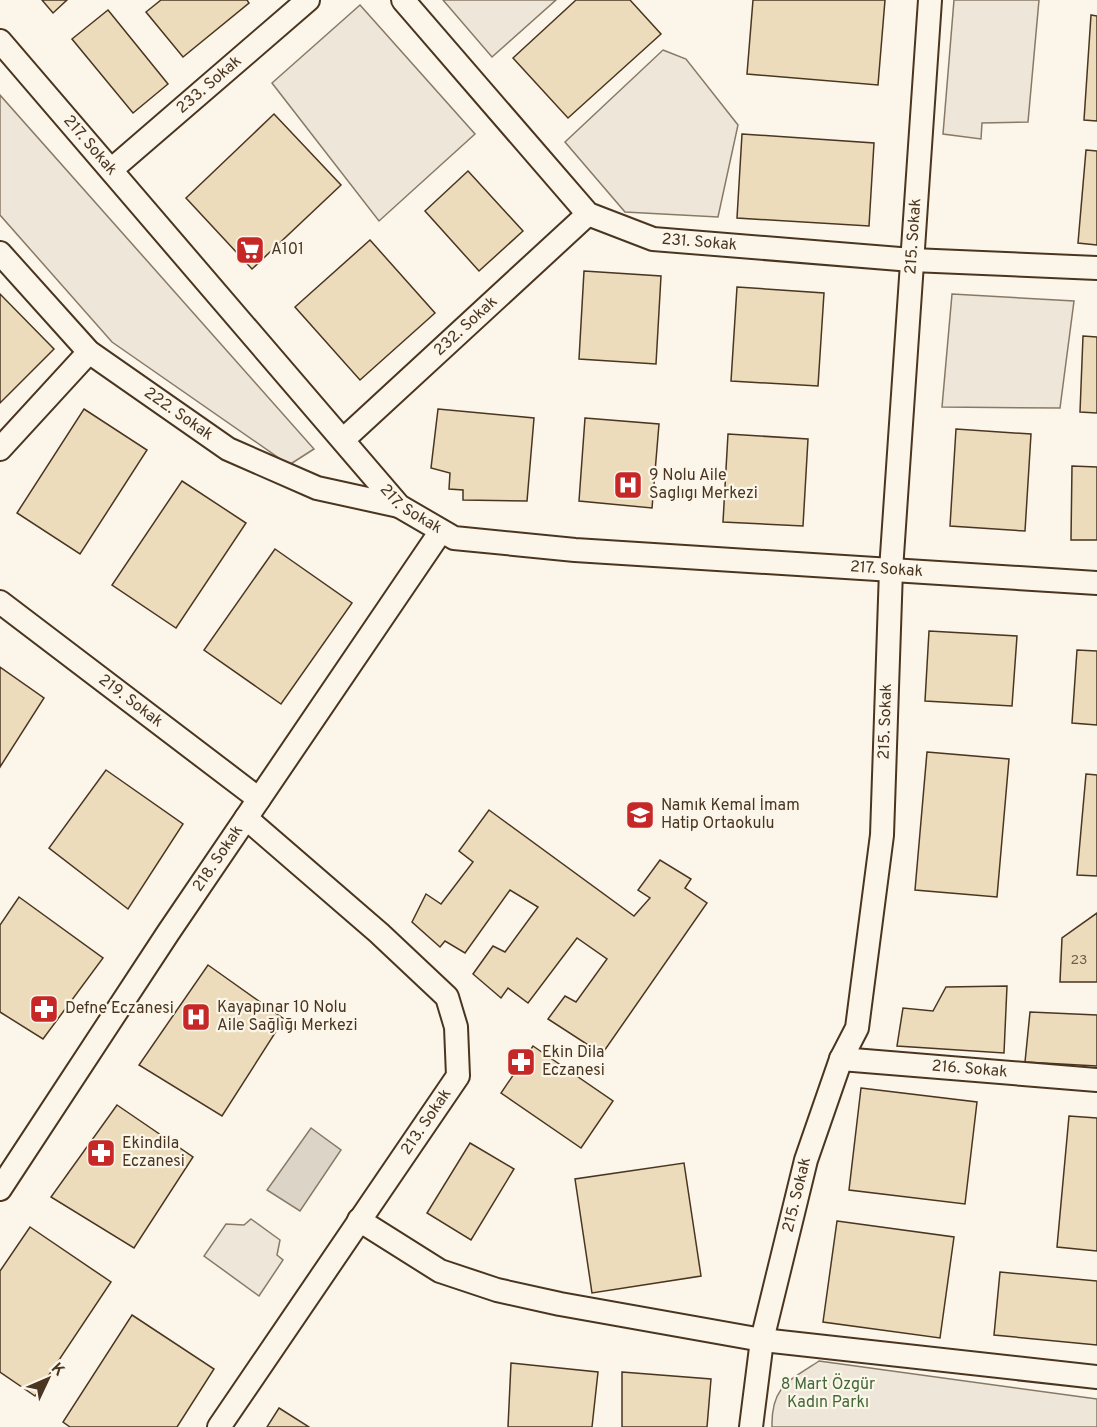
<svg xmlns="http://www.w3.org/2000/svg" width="1097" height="1427" viewBox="0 0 1097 1427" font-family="Overpass,sans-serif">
  <rect width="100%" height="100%" fill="#fbf6e9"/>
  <g fill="#ede6d9" stroke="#887966" stroke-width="1.5">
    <path d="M443,0H556L492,57Z"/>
    <path d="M954,0H1039L1028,122L982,123L981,139L943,134Z"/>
    <path d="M360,5L475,134L379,221L272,83Z"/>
    <path d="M663,50L686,59L738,125L718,217L625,212L565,142Z"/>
    <path d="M0,95L314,449L289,465L112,342L0,215Z"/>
    <path d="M952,294L1074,301L1060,408L942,407Z"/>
    <path d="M251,1219L280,1240L277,1255L283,1260L259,1296L204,1256L226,1224L244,1225Z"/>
    <path d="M819,1361L1097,1399V1427H772C771,1386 789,1381 819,1361Z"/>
  </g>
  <path fill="#dcd4c6" stroke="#887966" stroke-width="1.5" d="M311,1128L341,1150L300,1211L267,1190Z"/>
  <g fill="#ecdcbc" stroke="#4a3520" stroke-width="1.5">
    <path d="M42,0H67L53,13Z"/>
    <path d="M161,0H247L249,3L183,57L146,12Z"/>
    <path d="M576,0H630L661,34L568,118L513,58Z"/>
    <path d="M753,0H885L878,85L747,74Z"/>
    <path d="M108,10L168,84L133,113L72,39Z"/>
    <path d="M1091,15L1097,16V121L1084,120Z"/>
    <path d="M274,114L341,185L252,269L186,198Z"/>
    <path d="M742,134L874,143L869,226L737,218Z"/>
    <path d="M1086,150L1097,151V245L1078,243Z"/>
    <path d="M468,171L523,231L479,271L425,211Z"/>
    <path d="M370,240L435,313L360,380L295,307Z"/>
    <path d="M584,271L661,276L656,364L579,359Z"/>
    <path d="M737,287L824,293L818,386L731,381Z"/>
    <path d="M0,294L54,349L0,403Z"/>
    <path d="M1083,336L1097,337V413L1080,412Z"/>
    <path d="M84,409L147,450L80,554L17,513Z"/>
    <path d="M438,409L534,418L527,501L463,500V490L449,489L450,473L431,468Z"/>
    <path d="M585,418L659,424L652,508L579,501Z"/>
    <path d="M956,429L1031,434L1025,531L950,526Z"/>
    <path d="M728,434L808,439L803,526L723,522Z"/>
    <path d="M1072,466L1097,467V540H1071Z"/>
    <path d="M182,481L246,523L176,628L112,585Z"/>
    <path d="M275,549L352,603L281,704L204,650Z"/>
    <path d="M929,631L1017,636L1012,706L925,701Z"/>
    <path d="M1077,650L1097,651V725L1072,723Z"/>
    <path d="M0,667L44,698L0,767Z"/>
    <path d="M927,752L1009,759L997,897L915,890Z"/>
    <path d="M106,770L183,824L128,909L49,848Z"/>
    <path d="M1086,774L1097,775V876L1077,875Z"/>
    <path d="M489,810L634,916L650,898L638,890L660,860L691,879L685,888L707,903L602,1054L548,1019L565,996L576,1002L607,959L577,938L528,1003L508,988L501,998L473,974L493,946L505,952L538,907L510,890L465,953L445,941L440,947L412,922L426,894L441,904L473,862L459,851Z"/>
    <path d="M19,897L103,958L43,1039L0,1012V925Z"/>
    <path d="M1097,913V982H1060L1062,938Z"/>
    <path d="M208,965L284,1019L222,1116L139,1065Z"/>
    <path d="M1007,986L1004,1053L897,1046L903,1008L933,1011L946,987Z"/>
    <path d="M1030,1012L1097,1015V1066L1025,1062Z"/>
    <path d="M533,1046L613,1101L581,1148L501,1093Z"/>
    <path d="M861,1088L977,1102L965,1204L849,1190Z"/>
    <path d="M117,1105L193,1157L134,1248L51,1197Z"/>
    <path d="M1069,1116L1097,1118V1251L1057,1247Z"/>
    <path d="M470,1143L514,1169L471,1240L427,1213Z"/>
    <path d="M684,1163L701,1276L592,1293L575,1179Z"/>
    <path d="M837,1221L954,1237L940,1338L823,1322Z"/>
    <path d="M30,1227L111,1282L35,1396L0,1372V1271Z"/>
    <path d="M1000,1272L1097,1281V1345L994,1335Z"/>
    <path d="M132,1315L214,1369L177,1427H70L63,1422Z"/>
    <path d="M511,1363L598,1372L592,1427H508Z"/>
    <path d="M622,1372L711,1379L707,1427H622Z"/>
    <path d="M279,1408L309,1427H267Z"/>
  </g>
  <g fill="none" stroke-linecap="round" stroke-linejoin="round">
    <g stroke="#4a3520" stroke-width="26">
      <g id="street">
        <path id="s1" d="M403,0L588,214L653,239L912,260L1097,268"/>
        <path id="s2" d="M0,41L399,506L454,538L575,550L1097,583"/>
        <path id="s3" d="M111,170L308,0"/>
        <path id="s4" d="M0,253L89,352L228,449L317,488L399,506"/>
        <path id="s5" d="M344,439L588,214"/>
        <path d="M0,449L89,352"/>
        <path id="s6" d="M0,602L259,799"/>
        <path id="s7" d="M841,1059L1097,1080"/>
        <path id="s8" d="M0,1189L168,933L441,531"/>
        <path d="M359,1220L440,1271L497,1290L560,1304L762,1340L1097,1377"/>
        <path id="s9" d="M219,1427L458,1076L456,1027L447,997L379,933L246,818"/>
        <path id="s10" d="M751,1427L762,1340L806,1160L841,1059L857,1028L882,835L891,570L930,0"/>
      </g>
    </g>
    <use href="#street" stroke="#fbf6e9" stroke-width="22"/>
  </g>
  <defs>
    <g id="supermarket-square" transform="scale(1.5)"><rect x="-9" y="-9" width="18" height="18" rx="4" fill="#c62828" stroke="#fbf6e9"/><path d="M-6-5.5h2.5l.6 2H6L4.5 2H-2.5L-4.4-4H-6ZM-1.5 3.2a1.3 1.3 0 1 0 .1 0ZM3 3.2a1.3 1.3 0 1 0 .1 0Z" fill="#fff"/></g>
    <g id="hospital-square" transform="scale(1.5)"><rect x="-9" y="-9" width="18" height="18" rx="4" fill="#c62828" stroke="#fbf6e9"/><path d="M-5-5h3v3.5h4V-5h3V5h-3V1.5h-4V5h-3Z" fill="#fff"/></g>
    <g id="school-square" transform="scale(1.5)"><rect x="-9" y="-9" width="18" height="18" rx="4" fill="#c62828" stroke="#fbf6e9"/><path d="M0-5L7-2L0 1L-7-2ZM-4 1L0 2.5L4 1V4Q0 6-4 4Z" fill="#fff"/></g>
    <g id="pharmacy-square" transform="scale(1.5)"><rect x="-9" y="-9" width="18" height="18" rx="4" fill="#c62828" stroke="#fbf6e9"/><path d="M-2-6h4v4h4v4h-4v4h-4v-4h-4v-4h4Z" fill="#fff"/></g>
  </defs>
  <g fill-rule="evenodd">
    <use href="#supermarket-square" x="250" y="250"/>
    <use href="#hospital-square" x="628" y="485"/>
    <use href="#school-square" x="640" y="815"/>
    <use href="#pharmacy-square" x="44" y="1009"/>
    <use href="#hospital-square" x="196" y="1017"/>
    <use href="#pharmacy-square" x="521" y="1062"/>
    <use href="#pharmacy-square" x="101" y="1153"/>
  </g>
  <g text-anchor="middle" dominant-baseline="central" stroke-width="4.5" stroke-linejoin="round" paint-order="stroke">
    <g font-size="14" fill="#725f47">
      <text x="1079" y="960">23</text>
    </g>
    <g font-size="16" fill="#4a3520" stroke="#fbf6e9">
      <text stroke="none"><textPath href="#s3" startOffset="130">233. Sokak</textPath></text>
      <text stroke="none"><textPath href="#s2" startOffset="138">217. Sokak</textPath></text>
      <text stroke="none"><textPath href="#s10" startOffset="1209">215. Sokak</textPath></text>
      <text stroke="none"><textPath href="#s1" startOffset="399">231. Sokak</textPath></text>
      <text stroke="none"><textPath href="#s5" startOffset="166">232. Sokak</textPath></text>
      <text stroke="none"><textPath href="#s4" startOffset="242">222. Sokak</textPath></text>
      <text stroke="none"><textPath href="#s2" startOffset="624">217. Sokak</textPath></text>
      <text stroke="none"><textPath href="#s2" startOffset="1110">217. Sokak</textPath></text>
      <text stroke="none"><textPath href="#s6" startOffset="164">219. Sokak</textPath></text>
      <text stroke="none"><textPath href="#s10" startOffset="723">215. Sokak</textPath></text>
      <text stroke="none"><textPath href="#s8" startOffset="396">218. Sokak</textPath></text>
      <text stroke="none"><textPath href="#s7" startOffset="129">216. Sokak</textPath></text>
      <text stroke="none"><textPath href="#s9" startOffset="369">213. Sokak</textPath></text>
      <text stroke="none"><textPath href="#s10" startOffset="237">215. Sokak</textPath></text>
    </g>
    <g font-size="16" fill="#4a3520" stroke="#fbf6e9" text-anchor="start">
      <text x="271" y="250">A101</text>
      <text x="649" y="476">9 Nolu Aile<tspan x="649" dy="18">Saglıgı Merkezi</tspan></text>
      <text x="661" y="806">Namık Kemal İmam<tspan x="661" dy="18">Hatip Ortaokulu</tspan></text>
      <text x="217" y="1008">Kayapınar 10 Nolu<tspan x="217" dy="18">Aile Sağlığı Merkezi</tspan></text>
      <text x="65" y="1009">Defne Eczanesi</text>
      <text x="542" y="1053">Ekin Dila<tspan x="542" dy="18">Eczanesi</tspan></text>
      <text x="122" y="1144">Ekindila<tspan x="122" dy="18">Eczanesi</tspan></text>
    </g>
    <g font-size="16" fill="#436837" stroke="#fbf6e9">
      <text x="828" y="1385">8 Mart Özgür<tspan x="828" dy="18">Kadın Parkı</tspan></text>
    </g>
  </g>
  <g transform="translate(48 1379) rotate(46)" stroke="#fbf6e9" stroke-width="4.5" paint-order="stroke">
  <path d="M0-4.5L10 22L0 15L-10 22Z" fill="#4a3520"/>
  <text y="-9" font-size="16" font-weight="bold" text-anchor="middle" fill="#4a3520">K</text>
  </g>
</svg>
